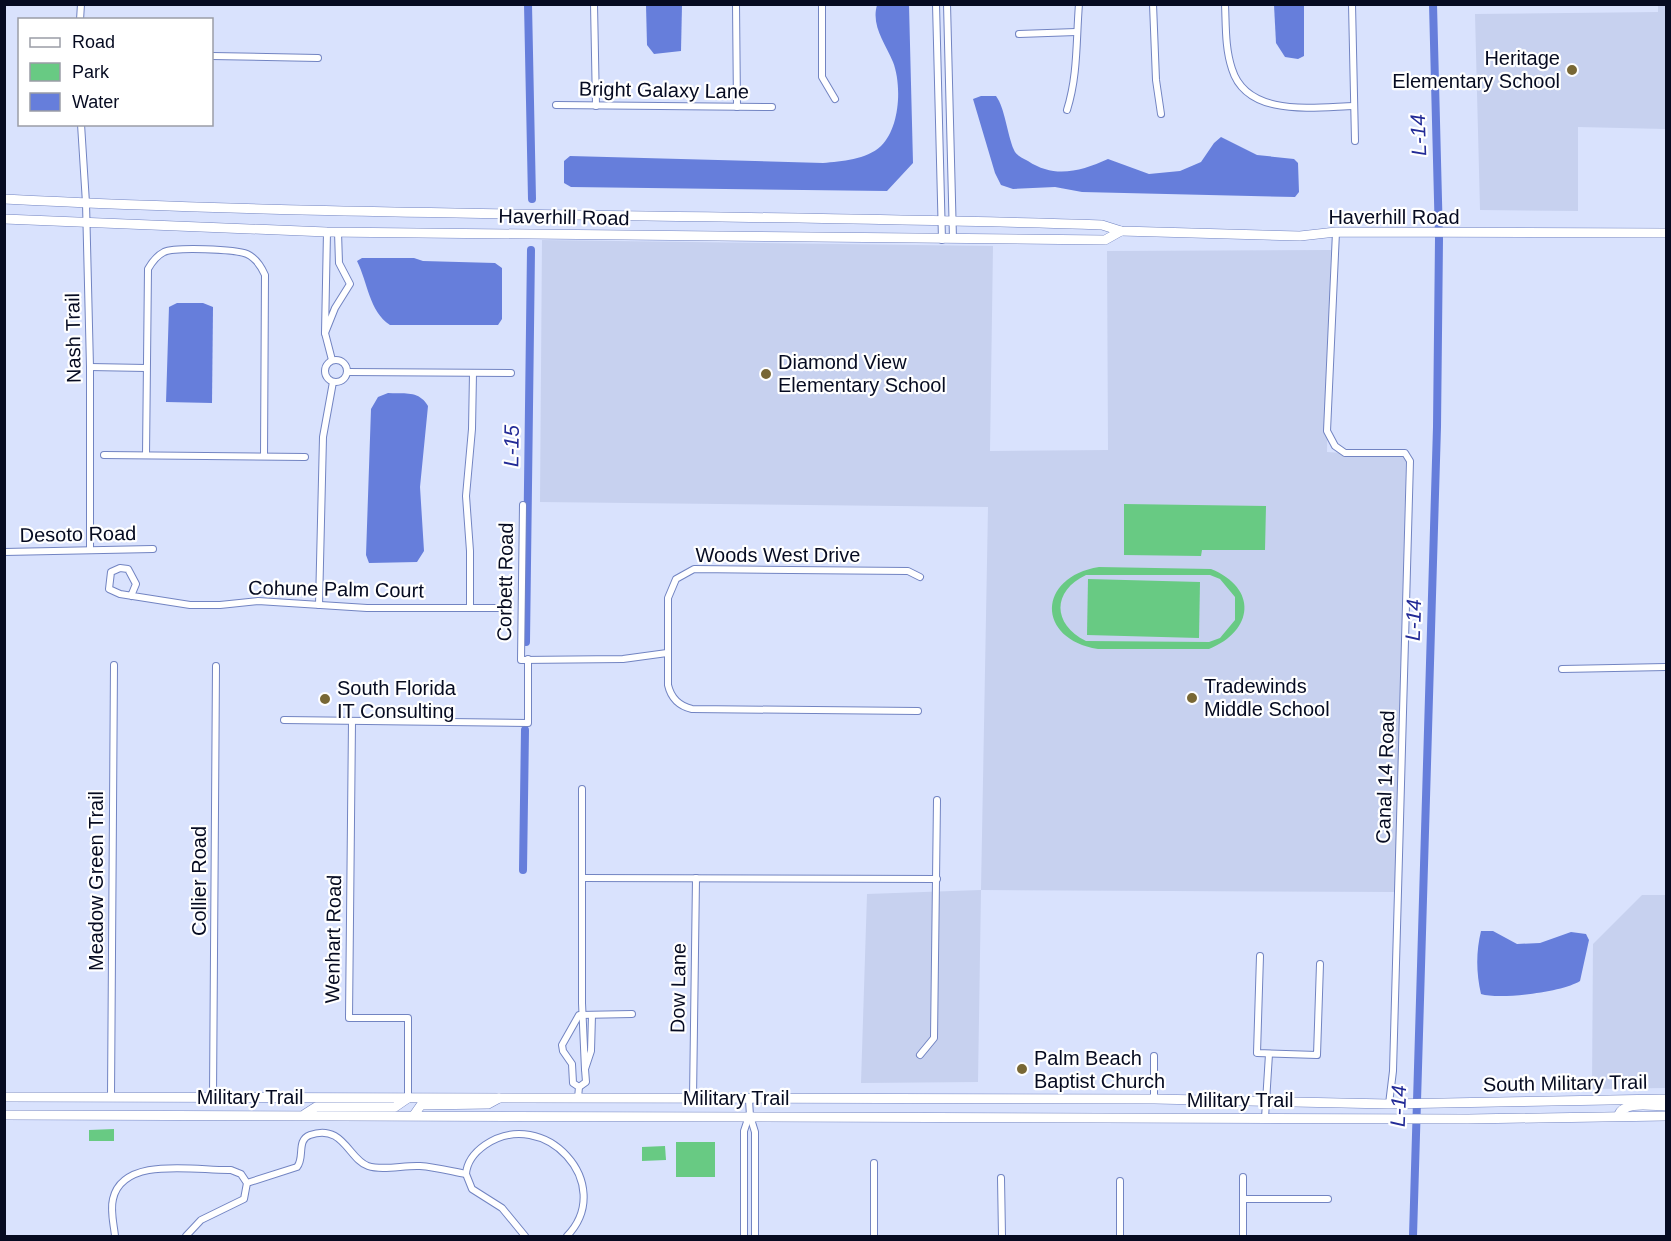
<svg xmlns="http://www.w3.org/2000/svg" width="1671" height="1241" viewBox="0 0 1671 1241" font-family="Helvetica,sans-serif">
  <rect width="100%" height="100%" fill="#d9e2fd"/>
  <g fill="#c7d1ef">
    <path d="M1658,5H1666V163L1665,129L1578,127V211L1480,210L1475,14L1658,12Z"/>
    <path d="M542,240L993,246L990,451L1108,450L1107,251L1331,250L1327,452L1406,457L1395,892L981,890L978,1082L861,1083L867,894L981,890L988,507L540,502Z"/>
    <path d="M1642,895H1666V1088L1592,1089L1593,944Z"/>
  </g>
  <g fill="#68ca83" fill-rule="evenodd">
    <path d="M1124,504L1266,506L1265,550H1202L1201,556L1124,555Z"/>
    <path d="M1099,567L1211,569C1258,588 1254,631 1209,649H1098C1036,639 1037,577 1099,567ZM1086,575H1210L1220,579L1235,597V620L1220,638L1209,642L1086,641C1052,624 1052,591 1086,575Z"/>
    <path d="M1088,579L1200,582L1199,638L1087,635Z"/>
    <path d="M114,1129V1141H89V1130Z"/>
    <rect x="676" y="1142" width="39" height="35"/>
    <path d="M665,1146L666,1160L642,1161V1147Z"/>
  </g>
  <g fill="#667edb">
    <path d="M646,5H682L681,51L654,54L647,45Z"/>
    <path d="M877,5H909L913,163L887,191L571,187L564,183V161L570,156L823,163C842,161 866,160 881,146C900,128 902,85 893,62C885,43 871,26 877,5Z"/>
    <path d="M1274,5H1304V56L1298,59L1285,57L1276,43Z"/>
    <path d="M981,96H996C1005,108 1007,134 1014,150C1016,155 1022,158 1028,161C1055,179 1081,171 1108,159L1149,174L1180,171L1201,162L1214,143L1221,137L1257,155L1294,159L1298,163L1299,192L1295,197L1082,192L1055,187L1013,189L1001,185L995,173L973,99Z"/>
    <path d="M362,258H414L423,261L495,263L502,268V319L498,325H390C369,311 368,283 357,261Z"/>
    <path d="M177,303H203L213,307L212,403L166,402L169,307Z"/>
    <path d="M388,393C404,394 419,390 428,406L420,487L424,551L417,562L369,563L366,555L371,409L378,397Z"/>
    <path d="M1481,931H1493L1517,944L1540,943L1571,932L1586,934L1589,940L1580,981C1563,992 1500,1000 1481,994C1476,972 1476,952 1481,931Z"/>
  </g>
  <g fill="none" stroke-linecap="round" stroke-linejoin="round">
    <g stroke="#667edb" stroke-width="8">
      <path d="M528,4L532,199"/>
      <path d="M526,642L531,250"/>
      <path d="M523,870L525,730"/>
      <path d="M1413,1236L1437,427L1439,239L1433,4"/>
    </g>
    <g stroke="#7284c2" stroke-width="8">
      <g id="street">
        <path d="M594,4L596,106"/>
        <path d="M736,4L737,107"/>
        <path d="M822,4V77L835,99"/>
        <path d="M936,4L942,240"/>
        <path d="M947,4L953,239"/>
        <path d="M1153,4L1156,80L1161,114"/>
        <path d="M1225,4C1226,26 1225,48 1232,69C1247,118 1315,107 1354,106"/>
        <path d="M1352,4L1355,141"/>
        <path d="M80,20L81,4"/>
        <path d="M1019,34L1076,32"/>
        <path d="M212,56L318,58"/>
        <path d="M556,105L772,107"/>
        <path d="M1067,110C1078,75 1076,41 1079,4"/>
        <path d="M81,124L86,203L90,367V550"/>
        <path d="M327,232L325,333L335,308L350,284L339,263L338,232"/>
        <path d="M1336,232L1327,431L1335,446L1345,453H1405L1410,461L1393,1071L1389,1104"/>
        <path d="M325,333L332,360"/>
        <circle cx="336" cy="371" r="11"/>
        <path d="M90,367L146,368"/>
        <path d="M347,372L511,373"/>
        <path d="M104,455L305,457"/>
        <path d="M146,455L148,269C152,262 156,256 164,252C175,247 235,249 247,254C256,258 261,266 265,275L264,456"/>
        <path d="M523,505L521,660L623,659L667,653"/>
        <path d="M4,552L153,549"/>
        <path d="M131,596L136,584L128,569L120,568L111,572L109,589L120,594L190,605H220L258,601L367,608H506"/>
        <path d="M319,605L323,437L333,382"/>
        <path d="M470,608V551L466,496L472,429L473,373"/>
        <path d="M1562,669L1666,667"/>
        <path d="M918,711L692,709C679,706 671,698 668,685V598L676,579L694,569L908,571L920,577"/>
        <path d="M284,720L528,723V659"/>
        <path d="M352,721L349,1018H408V1098"/>
        <path d="M582,789V1003L585,1069"/>
        <path d="M582,878L937,879"/>
        <path d="M1260,956L1257,1053L1317,1055L1320,964"/>
        <path d="M920,1055L934,1038L937,800"/>
        <path d="M1154,1056V1099"/>
        <path d="M579,1087L586,1082L585,1069L591,1051L592,1015"/>
        <path d="M111,1097L114,665"/>
        <path d="M213,1097L216,666"/>
        <path d="M578,1098L579,1087L573,1083L572,1064L563,1051L562,1045L579,1015L632,1014"/>
        <path d="M693,1099L696,878"/>
        <path d="M749,1100L750,1116L755,1132V1236"/>
        <path d="M1265,1118L1269,1054"/>
        <path d="M1001,1178L1002,1236"/>
        <path d="M247,1183L297,1167C305,1158 296,1140 310,1135C343,1123 349,1160 368,1166C383,1171 404,1165 420,1166C435,1167 450,1171 466,1174"/>
        <path d="M1243,1199H1328"/>
        <path d="M115,1236C114,1225 110,1211 113,1199C123,1155 197,1171 231,1170L241,1174L247,1183L244,1199L201,1220L186,1236"/>
        <path d="M525,1236L502,1208L472,1189L466,1174C467,1161 475,1152 485,1145C544,1105 617,1184 567,1236"/>
        <path d="M744,1236V1131L749,1116"/>
        <path d="M874,1236V1163"/>
        <path d="M1120,1236V1181"/>
        <path d="M1243,1236V1177"/>
      </g>
    </g>
    <g stroke="#7284c2" stroke-width="10">
      <g id="secondary">
        <path d="M4,199C370,218 736,213 1102,225L1121,231L1300,236L1336,232L1666,233"/>
        <path d="M4,219L327,232L1105,240L1121,231"/>
        <path d="M4,1097L1154,1099L1389,1104L1666,1099"/>
        <path d="M305,1114L316,1107H395L408,1098"/>
        <path d="M4,1115L1468,1119L1666,1116"/>
        <path d="M414,1115L421,1105L488,1104L499,1098"/>
        <path d="M1618,1116C1624,1100 1652,1106 1666,1106"/>
      </g>
    </g>
    <use href="#street" stroke="#fff" stroke-width="6"/>
    <use href="#secondary" stroke="#fff" stroke-width="9"/>
  </g>
  <g fill="#786735" stroke="#fff" stroke-width="2">
    <circle cx="1572" cy="70" r="6"/>
    <circle cx="766" cy="374" r="6"/>
    <circle cx="1192" cy="698" r="6"/>
    <circle cx="325" cy="699" r="6"/>
    <circle cx="1022" cy="1069" r="6"/>
  </g>
  <g text-anchor="middle" dominant-baseline="central" stroke-width="4.5" stroke-linejoin="round" paint-order="stroke">
    <g font-size="20" fill="#060b21" stroke="#fff" text-anchor="start">
      <text x="1560" y="58" text-anchor="end">Heritage<tspan x="1560" dy="23">Elementary School</tspan></text>
      <text x="778" y="362">Diamond View<tspan x="778" dy="23">Elementary School</tspan></text>
      <text x="1204" y="686">Tradewinds<tspan x="1204" dy="23">Middle School</tspan></text>
      <text x="337" y="688">South Florida<tspan x="337" dy="23">IT Consulting</tspan></text>
      <text x="1034" y="1058">Palm Beach<tspan x="1034" dy="23">Baptist Church</tspan></text>
    </g>
    <g font-size="20" fill="#060b21" stroke="#fff">
      <text transform="translate(664 90) rotate(1)">Bright Galaxy Lane</text>
      <text transform="translate(564 217) rotate(1)">Haverhill Road</text>
      <text x="1394" y="217">Haverhill Road</text>
      <text transform="translate(73 338) rotate(-91)">Nash Trail</text>
      <text transform="translate(78 534) rotate(-1)">Desoto Road</text>
      <text x="778" y="555">Woods West Drive</text>
      <text transform="translate(505 582) rotate(-89)">Corbett Road</text>
      <text transform="translate(336 589) rotate(1)">Cohune Palm Court</text>
      <text transform="translate(1385 777) rotate(-88)">Canal 14 Road</text>
      <text transform="translate(96 881) rotate(-90)">Meadow Green Trail</text>
      <text transform="translate(199 881) rotate(-90)">Collier Road</text>
      <text transform="translate(333 939) rotate(-89)">Wenhart Road</text>
      <text transform="translate(678 988) rotate(-89)">Dow Lane</text>
      <text transform="translate(1565 1083) rotate(-1)">South Military Trail</text>
      <text x="250" y="1097">Military Trail</text>
      <text x="736" y="1098">Military Trail</text>
      <text x="1240" y="1100">Military Trail</text>
    </g>
    <g font-size="21" font-style="italic" fill="#222a96" stroke="#fff">
      <text transform="translate(1418 135) rotate(-92)">L-14</text>
      <text transform="translate(511 446) rotate(-89)">L-15</text>
      <text transform="translate(1413 620) rotate(-88)">L-14</text>
      <text transform="translate(1398 1106) rotate(-88)">L-14</text>
    </g>
  </g>
  <rect width="1671" height="1241" fill="none" stroke="#060b21" stroke-width="12"/>
  <rect x="18" y="18" width="195" height="108" fill="#ffffff" stroke="#9b9da6" stroke-width="1.5"/>
  <rect x="30" y="38" width="30" height="9" fill="#ffffff" stroke="#9b9da6" stroke-width="1.5"/>
  <text x="72" y="48" font-size="18" fill="#060b21">Road</text>
  <rect x="30" y="63" width="30" height="18" fill="#68ca83" stroke="#9b9da6" stroke-width="1.5"/>
  <text x="72" y="78" font-size="18" fill="#060b21">Park</text>
  <rect x="30" y="93" width="30" height="18" fill="#667edb" stroke="#9b9da6" stroke-width="1.5"/>
  <text x="72" y="108" font-size="18" fill="#060b21">Water</text>
</svg>
